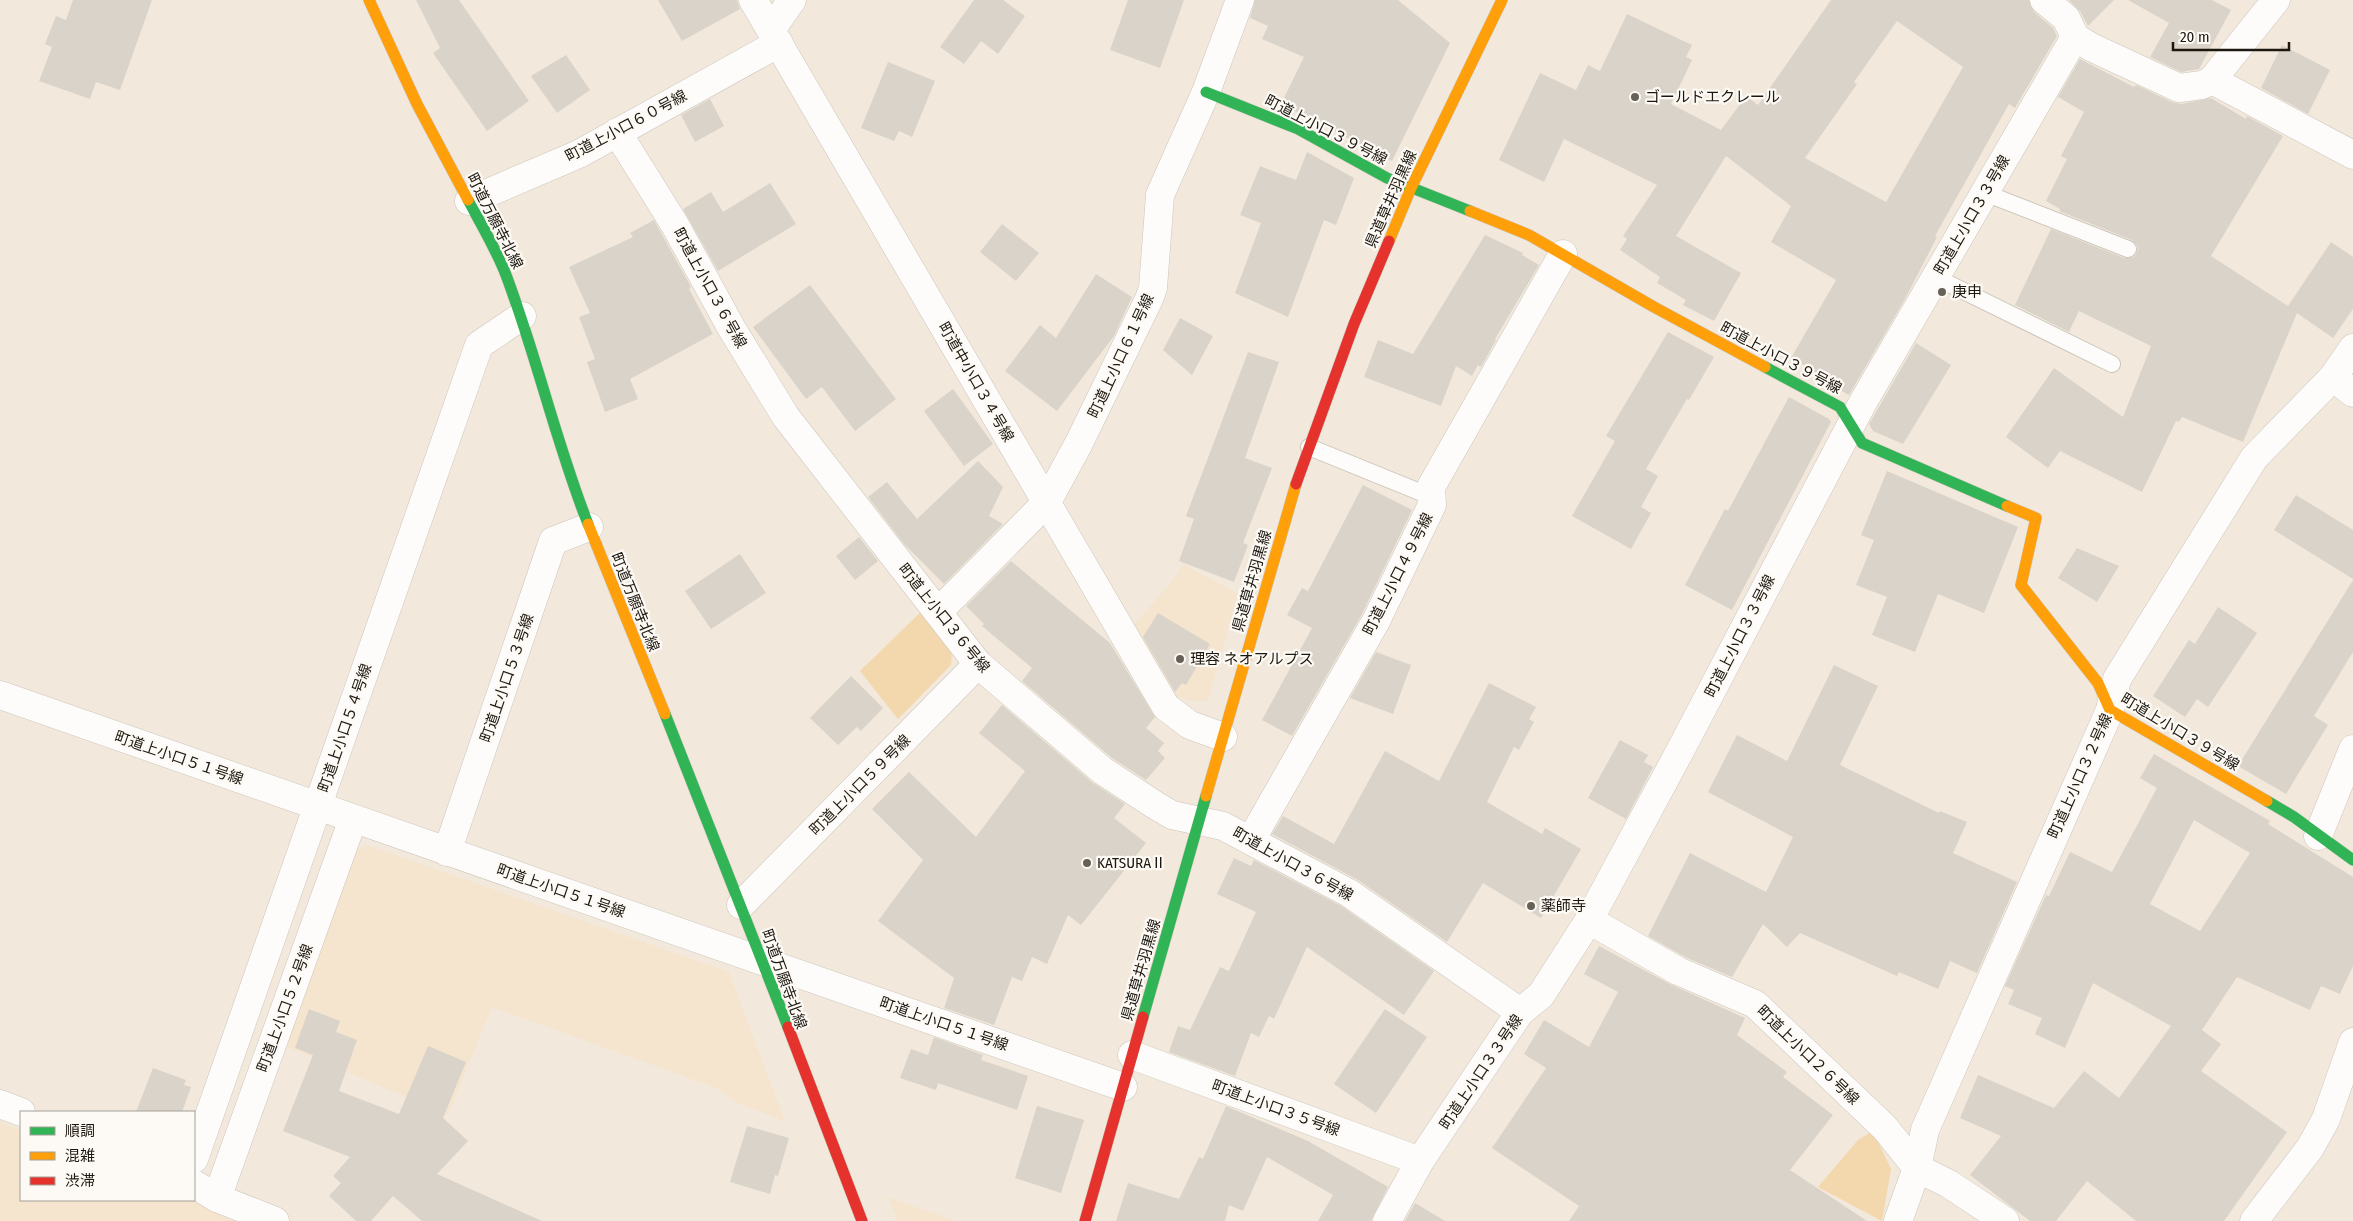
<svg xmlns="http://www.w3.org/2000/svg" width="2353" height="1221" viewBox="0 0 2353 1221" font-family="'Fira Sans Condensed','Noto Sans JP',sans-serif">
  <rect width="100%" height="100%" fill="#f2e9dc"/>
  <g fill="#f5e5cf">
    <path d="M1183,564L1238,594L1208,701H1191L1168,694L1133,626L1173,580Z"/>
    <path d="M367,845L729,972L785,1121L741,1105L716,1088L492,1007L448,1115L285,1046L353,851Z"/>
    <path d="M0,1122L21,1130V1200H192L245,1221H0Z"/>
    <path d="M887,1197L957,1221H898Z"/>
  </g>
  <g fill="#f3d7ad">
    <path d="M925,608L952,651L951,665L898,719L860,671Z"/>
    <path d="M1873,1131L1891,1169L1882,1221L1818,1187L1858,1140Z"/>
  </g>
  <g fill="#dad3c9" fill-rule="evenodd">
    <path d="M73,0H152L120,90L96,82L90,99L39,81L52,47L45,44L56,16L66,20Z"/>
    <path d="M416,0H459L529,101L487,131L433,53L440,48Z"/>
    <path d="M658,0H737L740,9L682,41Z"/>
    <path d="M974,0H1003L1025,16L998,54L981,41L964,64L940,47Z"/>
    <path d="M1128,0H1184L1160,68L1110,50Z"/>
    <path d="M1255,0H1398L1450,43L1392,161L1281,104L1304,57L1262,39L1268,26L1250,18Z"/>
    <path d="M1831,0H2029L2034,12L2053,28L2057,36L2015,108L2009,104L1935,236L1937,237L1905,299L1849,395L1803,370L1805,366L1791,358L1836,280L1771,242L1791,206L1726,156L1676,236L1741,273L1714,321L1683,305L1686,300L1657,283L1660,277L1620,250L1627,239L1623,236L1657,185L1564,139L1544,182L1499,160L1540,73L1576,90L1588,65L1600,71L1627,14L1692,45L1686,57L1692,60L1671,104L1721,130L1746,96L1758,105ZM1897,21L1963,67L1886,202L1805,158L1857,84L1854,82Z"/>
    <path d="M2069,0H2114L2088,26L2080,11Z"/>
    <path d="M2128,0H2212L2231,10L2199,69L2181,72L2150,57L2169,23Z"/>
    <path d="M2282,45L2330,70L2308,114L2261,88Z"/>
    <path d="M566,55L590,90L557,113L531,76Z"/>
    <path d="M2080,59L2134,87L2136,85L2172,102L2181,104L2211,98L2246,119L2247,116L2283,136L2211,256L2288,306L2331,242L2353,257V309L2333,338L2297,313L2243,442L2182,417L2179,422L2176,421L2142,492L2060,451L2048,468L2006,437L2054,368L2123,417L2151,346L2079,311L2069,332L2015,305L2051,229L2124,258L2134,257L2137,252L2138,247L2132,240L2059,211L2060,209L2046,201L2067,159L2061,156L2084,112L2058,97Z"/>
    <path d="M888,62L935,81L912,137L899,131L894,141L861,128Z"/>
    <path d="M710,99L724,126L695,142L681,115Z"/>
    <path d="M1307,152L1354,178L1336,225L1324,220L1288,317L1235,293L1261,223L1240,215L1260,166L1296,180Z"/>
    <path d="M770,183L796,224L718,271L683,209L711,192L723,212Z"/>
    <path d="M654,220L691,287L689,289L713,334L630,379L638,399L605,412L587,362L595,359L579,317L590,313L569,267L633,237L630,233Z"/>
    <path d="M1002,224L1039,253L1016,281L980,252Z"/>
    <path d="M1485,235L1523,253L1522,255L1539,265L1495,339L1496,340L1481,367L1478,365L1472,376L1456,366L1441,406L1364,377L1378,340L1413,354Z"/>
    <path d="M1096,274L1132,297L1114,336L1057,411L1005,371L1040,325L1056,338Z"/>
    <path d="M810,285L896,399L855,431L822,387L806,399L753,327Z"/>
    <path d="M1180,318L1213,336L1192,375L1163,350Z"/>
    <path d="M1668,332L1714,357L1689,400L1687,399L1646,469L1658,476L1641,507L1651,513L1631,549L1572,516L1615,441L1606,436Z"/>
    <path d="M1916,343L1951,365L1903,444L1873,431L1869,424Z"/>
    <path d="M1248,352L1279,362L1245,458L1272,468L1243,543L1248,545L1234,582L1179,561L1194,519L1186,516Z"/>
    <path d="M953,389L993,444L964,466L924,411Z"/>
    <path d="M1789,397L1829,419L1831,422L1732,610L1685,585L1725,509L1728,511Z"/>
    <path d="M978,461L1003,487L989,516L1003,524L944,584L904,544L868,497L887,482L917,519Z"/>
    <path d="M1887,471L2018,527L1984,613L1938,594L1915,652L1872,635L1887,597L1856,585L1874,540L1861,535Z"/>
    <path d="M1363,485L1412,510L1362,614L1292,736L1262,720L1312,628L1287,615L1302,588L1308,591Z"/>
    <path d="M2296,495L2353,530V579L2274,530Z"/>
    <path d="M859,537L878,561L855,580L836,556Z"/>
    <path d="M2077,548L2119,566L2097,602L2058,578Z"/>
    <path d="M740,554L766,593L711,629L685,591Z"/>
    <path d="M1011,561L1110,643L1155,717L1146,728L1164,743L1158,751L1165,758L1146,780L1112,758L1022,681L1032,668L982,626L984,624L966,606Z"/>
    <path d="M2353,580V652L2314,716L2328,725L2286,794L2238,766Z"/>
    <path d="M2218,607L2257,633L2208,707L2197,699L2185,717L2153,696L2189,640L2195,644Z"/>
    <path d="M1158,613L1210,644L1186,685L1182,683L1175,692L1143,637Z"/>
    <path d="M1376,652L1411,665L1393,714L1350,698Z"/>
    <path d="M1834,665L1878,686L1840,765L1939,813L1940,811L1967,822L1953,853L2017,882L1977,973L1950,961L1938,989L1899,972L1897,976L1800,933L1787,947L1763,924L1732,977L1685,957L1648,936L1690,853L1766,892L1793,837L1708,792L1737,735L1787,761Z"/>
    <path d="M851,676L883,708L861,731L857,727L838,745L810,718Z"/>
    <path d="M1489,683L1536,707L1529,719L1534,722L1519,750L1514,747L1487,802L1542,834L1545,828L1581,849L1541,918L1483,883L1447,942L1358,880L1272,834L1283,816L1334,844L1385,751L1439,781Z"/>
    <path d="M1002,705L1093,783L1125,804L1114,818L1146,843L1081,925L1068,915L1047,964L1032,957L1022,981L1012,977L994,1025L944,1008L954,978L878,921L923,860L872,809L909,772L976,837L1025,771L979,733Z"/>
    <path d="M1620,740L1648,755L1644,762L1653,767L1626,819L1588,798Z"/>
    <path d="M2154,754L2270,821L2268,824L2353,877V966L2340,994L2321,986L2310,1010L2237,977L2202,1030L2221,1044L2201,1071L2287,1132L2224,1221H2136L2087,1181L2056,1221H2030L1970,1175L2001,1136L1960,1118L1978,1075L2054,1108L2084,1071L2119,1098L2171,1026L2093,983L2065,1048L2035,1034L2042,1018L2008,1004L2014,990L2005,986L2046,895L2049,896L2070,852L2112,872L2157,788L2140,778ZM2194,820L2250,853L2200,931L2150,904Z"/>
    <path d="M1234,858L1251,866L1254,860L1341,906L1434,971L1404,1015L1307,947L1274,1019L1269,1016L1259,1037L1251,1033L1235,1076L1169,1052L1178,1026L1190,1030L1220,967L1229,971L1256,912L1217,894Z"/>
    <path d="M1599,946L1672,985L1745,1018L1737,1035L1787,1072L1783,1077L1833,1115L1790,1170L1867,1221H1569L1579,1206L1492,1148L1546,1068L1524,1054L1544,1020L1589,1047L1618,992L1584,974Z"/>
    <path d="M309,1009L340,1021L336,1032L357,1040L339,1091L399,1114L428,1046L466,1062L443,1118L468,1141L437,1174L542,1221H422L393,1196L371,1221H356L329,1196L341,1183L333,1176L350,1157L283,1131L313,1055L295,1048Z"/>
    <path d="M1385,1009L1427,1037L1376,1113L1334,1084Z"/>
    <path d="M934,1037L983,1055L981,1060L1028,1076L1017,1110L938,1083L936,1090L900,1078L911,1049L928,1055Z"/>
    <path d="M153,1068L186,1080L184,1085L191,1087L182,1112H136Z"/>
    <path d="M1037,1106L1084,1120L1061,1193L1015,1178Z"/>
    <path d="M1226,1106L1308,1141L1388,1187L1371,1221H1318L1333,1195L1267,1157L1243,1211L1229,1205L1225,1221H1116L1128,1183L1179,1199L1199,1157L1203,1159Z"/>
    <path d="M747,1126L789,1138L778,1176L775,1175L770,1194L730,1182Z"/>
    <path d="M1415,1203L1445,1221H1405Z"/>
  </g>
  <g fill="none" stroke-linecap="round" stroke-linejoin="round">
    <g stroke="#ccc5bb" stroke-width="18">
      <g id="lane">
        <path d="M1985,193L2128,249"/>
        <path d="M1935,277L2112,364"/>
        <path d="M1309,447L1432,497"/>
      </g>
    </g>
    <g stroke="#ccc5bb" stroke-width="29">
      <g id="street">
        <path d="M753,0L1166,707L1190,725L1223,737"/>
        <path d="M2044,0L2066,18L2075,37L2091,47L2179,88L2202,85L2212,80L2276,0"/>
        <path d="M771,30L792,0"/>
        <path d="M2212,80L2353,155"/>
        <path d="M617,132L675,225L732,329L786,417L978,664L1103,771L1155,805L1172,815L1223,826L1349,893L1520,1012"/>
        <path d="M469,201L579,154L779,43"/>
        <path d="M2333,377L2353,393"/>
        <path d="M938,612L1047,502L1079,443L1149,299L1153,288L1160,195L1206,92L1240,0"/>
        <path d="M0,695L1123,1087"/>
        <path d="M2318,836L2353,749"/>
        <path d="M1251,840L1376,621L1432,505L1431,487L1563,254"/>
        <path d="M447,852L553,541L589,527"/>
        <path d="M741,905L978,664"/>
        <path d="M1589,920L1678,971L1755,1004L1885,1128L1917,1168L1949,1184L2005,1221"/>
        <path d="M1132,1055L1420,1161"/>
        <path d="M0,1104L21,1112"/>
        <path d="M194,1159L479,345L522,316"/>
        <path d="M194,1184L217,1198L275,1221"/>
        <path d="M217,1198L353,819"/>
        <path d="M1387,1221L1420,1161L1520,1012L1541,995L1589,920L1680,751L1862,404L2075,37"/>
        <path d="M1898,1221L1917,1168L1925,1130L2110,710L2117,679L2254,458L2333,377L2353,348"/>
        <path d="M2254,1221L2310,1148L2326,1119L2353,1042"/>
      </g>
    </g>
    <g stroke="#ccc5bb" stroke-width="12">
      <g id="fast">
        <path d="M1206,92L1298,129L1387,178L1470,211"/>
        <path d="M468,200C481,224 496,249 506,275C537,357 556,443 588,524"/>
        <path d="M1765,367L1840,407L1862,443L2007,506"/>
        <path d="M665,714L788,1027"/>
        <path d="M2267,801L2294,817L2353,860"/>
        <path d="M1143,1017L1206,796"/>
      </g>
    </g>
    <g stroke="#ccc5bb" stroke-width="12">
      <g id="slow">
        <path d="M369,0L417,104L468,200"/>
        <path d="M1470,211L1529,235L1654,307L1765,367"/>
        <path d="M1389,241L1411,188L1502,0"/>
        <path d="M2007,506L2036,518L2021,585L2098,683L2110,710L2267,801"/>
        <path d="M588,524L665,714"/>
        <path d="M1206,796L1296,484"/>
      </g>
    </g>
    <g stroke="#ccc5bb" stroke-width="12">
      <g id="jam">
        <path d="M1296,484L1354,324L1389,241"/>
        <path d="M788,1027L862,1221"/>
        <path d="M1085,1221L1143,1017"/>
      </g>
    </g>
    <use href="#lane" stroke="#fdfcfa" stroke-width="16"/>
    <use href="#street" stroke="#fdfcfa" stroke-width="28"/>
    <use href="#fast" stroke="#30b455" stroke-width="11"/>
    <use href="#slow" stroke="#ff9f0a" stroke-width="11"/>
    <use href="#jam" stroke="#e5322d" stroke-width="11"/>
  </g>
  <g fill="#676057" stroke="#fdfaf5" stroke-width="2">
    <circle cx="1635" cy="97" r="5"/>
    <circle cx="1942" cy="292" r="5"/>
    <circle cx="1180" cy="659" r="5"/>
    <circle cx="1087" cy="863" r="5"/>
    <circle cx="1531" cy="906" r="5"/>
  </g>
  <g text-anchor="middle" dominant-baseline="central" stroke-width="4.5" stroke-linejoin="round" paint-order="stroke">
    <g font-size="15" fill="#1c170f" stroke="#fdfaf5" text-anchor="start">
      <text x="1645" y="97">ゴールドエクレール</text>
      <text x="1952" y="292">庚申</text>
      <text x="1190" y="659">理容 ネオアルプス</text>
      <text x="1097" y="863">KATSURAⅡ</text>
      <text x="1541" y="906">薬師寺</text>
    </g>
    <g font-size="15" fill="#1c170f" stroke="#fdfaf5">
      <text transform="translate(626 126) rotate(-28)">町道上小口６０号線</text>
      <text transform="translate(1326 130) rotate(27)">町道上小口３９号線</text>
      <text transform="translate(1391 199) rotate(-66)">県道草井羽黒線</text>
      <text transform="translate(1972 215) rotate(-60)">町道上小口３３号線</text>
      <text transform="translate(495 221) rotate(63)">町道万願寺北線</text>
      <text transform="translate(710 288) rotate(61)">町道上小口３６号線</text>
      <text transform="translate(1121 356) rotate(-65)">町道上小口６１号線</text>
      <text transform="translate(1781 358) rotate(28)">町道上小口３９号線</text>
      <text transform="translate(976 382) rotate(60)">町道中小口３４号線</text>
      <text transform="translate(1398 574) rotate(-63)">町道上小口４９号線</text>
      <text transform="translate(1252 581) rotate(-74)">県道草井羽黒線</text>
      <text transform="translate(635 602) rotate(68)">町道万願寺北線</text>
      <text transform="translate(944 618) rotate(51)">町道上小口３６号線</text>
      <text transform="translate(1740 636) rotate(-63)">町道上小口３３号線</text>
      <text transform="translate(507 678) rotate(-71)">町道上小口５３号線</text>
      <text transform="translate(345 728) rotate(-71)">町道上小口５４号線</text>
      <text transform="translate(2180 732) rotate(31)">町道上小口３９号線</text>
      <text transform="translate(179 758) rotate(19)">町道上小口５１号線</text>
      <text transform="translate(2080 776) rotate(-66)">町道上小口３２号線</text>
      <text transform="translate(860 785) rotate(-45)">町道上小口５９号線</text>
      <text transform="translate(1293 864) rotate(29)">町道上小口３６号線</text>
      <text transform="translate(561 891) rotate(19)">町道上小口５１号線</text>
      <text transform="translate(1141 970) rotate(-74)">県道草井羽黒線</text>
      <text transform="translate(784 979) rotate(70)">町道万願寺北線</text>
      <text transform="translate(285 1008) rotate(-70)">町道上小口５２号線</text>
      <text transform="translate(944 1024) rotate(19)">町道上小口５１号線</text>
      <text transform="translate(1808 1055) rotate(44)">町道上小口２６号線</text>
      <text transform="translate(1481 1072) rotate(-56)">町道上小口３３号線</text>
      <text transform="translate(1276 1108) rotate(20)">町道上小口３５号線</text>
    </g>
  </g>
  <rect x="20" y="1111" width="175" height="90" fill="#fdfaf5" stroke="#a39f99"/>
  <rect x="30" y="1127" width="25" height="8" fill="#30b455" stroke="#a39f99"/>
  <text x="65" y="1136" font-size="15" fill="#1c170f">順調</text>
  <rect x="30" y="1152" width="25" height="8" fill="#ff9f0a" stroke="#a39f99"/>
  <text x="65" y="1161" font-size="15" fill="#1c170f">混雑</text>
  <rect x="30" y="1177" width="25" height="8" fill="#e5322d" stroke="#a39f99"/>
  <text x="65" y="1186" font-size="15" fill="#1c170f">渋滞</text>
  <path d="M2173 42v8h116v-8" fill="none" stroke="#1c170f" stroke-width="2.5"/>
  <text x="2180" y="42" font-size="15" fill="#1c170f" stroke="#fdfaf5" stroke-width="4" paint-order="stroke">20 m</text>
</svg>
